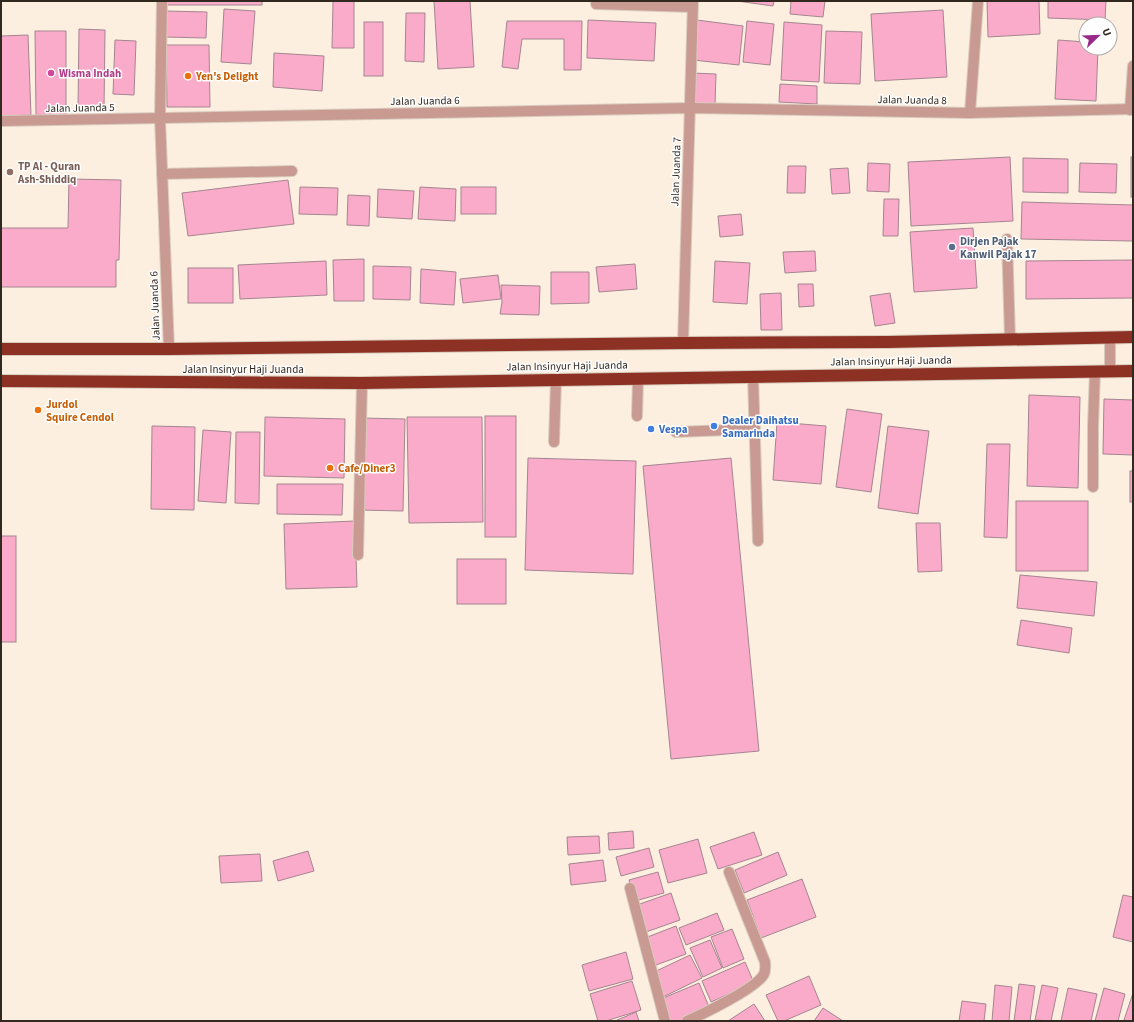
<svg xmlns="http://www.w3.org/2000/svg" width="1134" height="1022" viewBox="0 0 1134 1022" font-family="'Source Sans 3',sans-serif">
  <rect width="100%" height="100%" fill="#fdefe0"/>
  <g fill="#fbabca" stroke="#a48590">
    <rect x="166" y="1" width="96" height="4"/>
    <path d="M333,1H354V48H332Z"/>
    <path d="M434,1H470L474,67L438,69Z"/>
    <path d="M737,1H774L773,6Z"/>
    <path d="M791,1H825L823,17L790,14Z"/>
    <path d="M987,1H1039L1040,34L988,37Z"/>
    <path d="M1048,1H1106L1105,20L1048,18Z"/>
    <path d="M224,9L255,11L251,64L221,62Z"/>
    <path d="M943,10L947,77L875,81L871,14Z"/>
    <path d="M166,11L207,12L206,38L165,37Z"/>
    <path d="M406,13H425L424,62L405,61Z"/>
    <path d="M588,20L656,23L654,61L587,58Z"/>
    <path d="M697,20L743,26L739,65L693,60Z"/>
    <path d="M507,21H582L581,70H564V39H522L518,69L502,67Z"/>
    <path d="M747,21L774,24L770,65L743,62Z"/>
    <rect x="364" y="22" width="19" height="54"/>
    <path d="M784,22L822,25L819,82L781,80Z"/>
    <path d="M79,29L105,30L104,110L78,109Z"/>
    <path d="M35,31H66V115H36Z"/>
    <path d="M826,31L862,32L860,84L824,83Z"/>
    <path d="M28,35L31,115L1,116V36Z"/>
    <path d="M115,40L136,41L134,95L113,94Z"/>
    <path d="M1058,40L1086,42V48H1098L1096,101L1055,99Z"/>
    <path d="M166,45H209L210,107H167Z"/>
    <path d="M274,53L324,56L322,91L273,87Z"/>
    <path d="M692,73L716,74L715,105L692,104Z"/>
    <path d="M780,84L817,86V104L779,102Z"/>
    <path d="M1010,157L1013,221L911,226L908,162Z"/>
    <rect x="1131" y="157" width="2" height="40"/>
    <path d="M1023,158L1068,159V193L1023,192Z"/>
    <path d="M868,163L890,164L889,192L867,191Z"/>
    <path d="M1080,163L1117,164L1116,193L1079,192Z"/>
    <path d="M788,166H806L805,193H787Z"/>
    <path d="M848,168L850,193L832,194L830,169Z"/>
    <path d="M69,179L121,180L119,260H116V287H1V228H68Z"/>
    <path d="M288,180L294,224L188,236L182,193Z"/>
    <path d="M300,187L338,188L337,215L299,214Z"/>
    <path d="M420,187L456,189L455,221L418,219Z"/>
    <rect x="461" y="187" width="35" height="27"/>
    <path d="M378,189L414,191L412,219L377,217Z"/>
    <path d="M348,195L370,196L369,226L347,225Z"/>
    <path d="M884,199H899L898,236H883Z"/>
    <path d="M1022,202L1133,205V241L1021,239Z"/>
    <path d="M741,214L743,235L720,237L718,216Z"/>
    <path d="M973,228L977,288L914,292L910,232Z"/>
    <path d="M815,251L816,271L785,273L783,252Z"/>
    <path d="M364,259V301H334L333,260Z"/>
    <path d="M1133,260V298L1026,299V261Z"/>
    <path d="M326,261L327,295L240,299L238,265Z"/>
    <path d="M715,261L750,263L747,304L713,302Z"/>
    <path d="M635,264L637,289L599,292L596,267Z"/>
    <path d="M373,266L411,267L410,300L373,299Z"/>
    <rect x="188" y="268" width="45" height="35"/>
    <path d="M421,269L456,272L454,305L420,303Z"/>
    <path d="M551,272H589V303L551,304Z"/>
    <path d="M498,275L501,299L463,303L460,279Z"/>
    <path d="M798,284H813L814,306L799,307Z"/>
    <path d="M501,285L540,286L539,315L500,314L502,302Z"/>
    <path d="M781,293L782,330H761L760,294Z"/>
    <path d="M890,293L895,323L875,326L870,296Z"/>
    <path d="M1029,395L1080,397L1078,488L1027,486Z"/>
    <path d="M1104,399L1133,400V455L1103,454Z"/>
    <path d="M847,409L882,414L871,492L836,487Z"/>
    <rect x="485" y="416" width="31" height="121"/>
    <path d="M265,417L345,419L344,478L264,476Z"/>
    <path d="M407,417H482L483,522L409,523Z"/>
    <path d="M361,418L405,419L403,511L359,510Z"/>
    <path d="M777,422L826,426L821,484L773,480Z"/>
    <path d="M152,426L195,427L194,510L151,509Z"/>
    <path d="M888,426L929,431L918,514L878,508Z"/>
    <path d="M203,430L231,432L226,503L198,501Z"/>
    <path d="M236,432H260L259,504L235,503Z"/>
    <path d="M987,444H1010L1007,538L984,537Z"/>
    <path d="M528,458L636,461L633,574L525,570Z"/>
    <path d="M731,458L759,751L671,759L643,466Z"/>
    <rect x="1130" y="471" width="3" height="31"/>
    <path d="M277,484H343L342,515L277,514Z"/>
    <rect x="1016" y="501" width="72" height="70"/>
    <path d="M355,521L357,587L286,589L284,524Z"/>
    <path d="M916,523H940L942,571L918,572Z"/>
    <rect x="1" y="536" width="15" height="106"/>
    <rect x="457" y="559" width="49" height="45"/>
    <path d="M1020,575L1097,582L1094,616L1017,608Z"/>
    <path d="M1021,620L1072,628L1069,653L1017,645Z"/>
    <path d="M633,831L634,848L609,850L608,833Z"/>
    <path d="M754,832L762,855L718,869L710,847Z"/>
    <path d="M599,836L600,853L568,855L567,837Z"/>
    <path d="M698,839L707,873L668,883L659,850Z"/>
    <path d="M649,848L654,867L621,876L616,857Z"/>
    <path d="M308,851L314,871L278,881L273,861Z"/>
    <path d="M778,852L787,875L744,893L735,870Z"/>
    <path d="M260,854L262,881L221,883L219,856Z"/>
    <path d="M603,860L606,881L571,885L569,864Z"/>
    <path d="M658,872L664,893L635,901L629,880Z"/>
    <path d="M802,879L816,917L761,938L747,900Z"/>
    <path d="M671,893L680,920L646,932L637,905Z"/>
    <path d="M1123,895L1133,897V942L1113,937Z"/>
    <path d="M717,913L724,930L686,945L679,928Z"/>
    <path d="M676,926L686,954L656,965L645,938Z"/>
    <path d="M732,929L744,959L723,968L711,937Z"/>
    <path d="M710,940L722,968L703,977L690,948Z"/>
    <path d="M626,952L633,979L589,991L582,965Z"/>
    <path d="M690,955L702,978L663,997L652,973Z"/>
    <path d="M745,962L754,983L711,1002L702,981Z"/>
    <path d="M809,976L821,1005L784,1021H778L766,995Z"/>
    <path d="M632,981L641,1010L606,1021H598L590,994Z"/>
    <path d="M699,983L710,1009L682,1021H670L661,999Z"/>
    <path d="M1019,984L1035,986L1030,1021H1014Z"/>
    <path d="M995,985L1012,987L1009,1021H992Z"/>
    <path d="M1042,985L1058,988L1051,1021L1035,1020Z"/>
    <path d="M1068,988L1097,994L1091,1021H1061Z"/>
    <path d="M1104,988L1125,994L1118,1021H1095Z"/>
    <path d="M1133,993V1021H1129L1124,1020Z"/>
    <path d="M962,1001L986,1004L984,1021H959Z"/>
    <path d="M754,1004L765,1021H728Z"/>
    <path d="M823,1008L843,1021H814Z"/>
    <path d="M636,1012L639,1021H615Z"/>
  </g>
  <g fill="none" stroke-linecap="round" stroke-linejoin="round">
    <g stroke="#d8cbbd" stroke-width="12">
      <g id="lane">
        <path d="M753,376L758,541"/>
        <path d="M637,416L638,378"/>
        <path d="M676,432L755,429"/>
        <path d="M554,442L556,380"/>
      </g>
    </g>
    <g stroke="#d8cbbd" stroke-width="12">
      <g id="street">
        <path d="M162,1L160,118L169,349"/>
        <path d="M596,4L692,7"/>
        <path d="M1130,110L1133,66"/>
        <path d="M970,113L978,1"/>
        <path d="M1,121L690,108L970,113L1133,109"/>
        <path d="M162,174L292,171"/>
        <path d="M1007,239L1010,339"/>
        <path d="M683,343L693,1"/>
        <path d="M1110,371V337"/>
        <path d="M1093,487V427L1095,371"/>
        <path d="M358,555L362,383"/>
        <path d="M630,888L665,1021"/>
        <path d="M687,1021C703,1014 757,988 764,974C766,970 765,966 765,962L729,872"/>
      </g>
    </g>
    <g stroke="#d8cbbd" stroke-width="14">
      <g id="highway">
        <path d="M1,349H169L683,343L888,342L1133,337"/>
        <path d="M1,381L362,383L1133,371"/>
      </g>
    </g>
    <use href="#lane" stroke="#c89a91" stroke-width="10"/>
    <use href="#street" stroke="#c89a91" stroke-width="10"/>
    <use href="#highway" stroke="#8c3123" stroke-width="12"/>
  </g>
  <circle fill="#d1479c" stroke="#fefefe" stroke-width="1.5" cx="51" cy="73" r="4"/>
  <g fill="#e8710a" stroke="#fefefe" stroke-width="1.5">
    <circle cx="188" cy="76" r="4"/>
    <circle cx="38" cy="410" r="4"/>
    <circle cx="330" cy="468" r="4"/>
  </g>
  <circle fill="#8d6e63" stroke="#fefefe" stroke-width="1.5" cx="10" cy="172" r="4"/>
  <circle fill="#5c6f8a" stroke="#fefefe" stroke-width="1.5" cx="952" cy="247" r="4"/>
  <g fill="#3f7fe0" stroke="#fefefe" stroke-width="1.5">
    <circle cx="714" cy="426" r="4"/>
    <circle cx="651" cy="429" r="4"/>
  </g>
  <g text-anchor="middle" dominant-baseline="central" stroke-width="3" stroke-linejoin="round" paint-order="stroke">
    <g font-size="11" font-weight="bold" fill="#b23c85" stroke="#fefefe" text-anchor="start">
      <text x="59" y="73">Wisma Indah</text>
    </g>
    <g font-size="11" font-weight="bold" fill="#c56008" stroke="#fefefe" text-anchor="start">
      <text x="196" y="76">Yen's Delight</text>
      <text x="46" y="404">Jurdol<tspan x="46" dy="13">Squire Cendol</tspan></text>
      <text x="338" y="468">Cafe/Diner3</text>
    </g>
    <g font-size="11" fill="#31281f" stroke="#fefefe">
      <text transform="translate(912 100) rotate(1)">Jalan Juanda 8</text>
      <text transform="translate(425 101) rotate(-1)">Jalan Juanda 6</text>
      <text transform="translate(80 108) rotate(-1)">Jalan Juanda 5</text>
      <text transform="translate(676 172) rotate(-88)">Jalan Juanda 7</text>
      <text transform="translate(155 306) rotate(-92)">Jalan Juanda 6</text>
      <text transform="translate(891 361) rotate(-1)">Jalan Insinyur Haji Juanda</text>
      <text transform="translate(567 366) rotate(-1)">Jalan Insinyur Haji Juanda</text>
      <text x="243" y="369">Jalan Insinyur Haji Juanda</text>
    </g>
    <g font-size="11" font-weight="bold" fill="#785e54" stroke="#fefefe" text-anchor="start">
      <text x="18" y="166">TP Al - Quran<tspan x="18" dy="13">Ash-Shiddiq</tspan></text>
    </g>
    <g font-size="11" font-weight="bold" fill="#4e5e75" stroke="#fefefe" text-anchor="start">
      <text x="960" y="241">Dirjen Pajak<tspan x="960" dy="13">Kanwil Pajak 17</tspan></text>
    </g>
    <g font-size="11" font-weight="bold" fill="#366cbe" stroke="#fefefe" text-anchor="start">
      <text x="722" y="420">Dealer Daihatsu<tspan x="722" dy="13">Samarinda</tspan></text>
      <text x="659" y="429">Vespa</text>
    </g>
  </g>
  <rect width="1134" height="1022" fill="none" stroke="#31281f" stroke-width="4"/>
  <g transform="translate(1098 36) rotate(67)"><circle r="19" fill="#fefefe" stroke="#aca8a5"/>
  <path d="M0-3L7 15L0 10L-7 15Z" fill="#992988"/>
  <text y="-6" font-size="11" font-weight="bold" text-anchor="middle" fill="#31281f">U</text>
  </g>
</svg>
